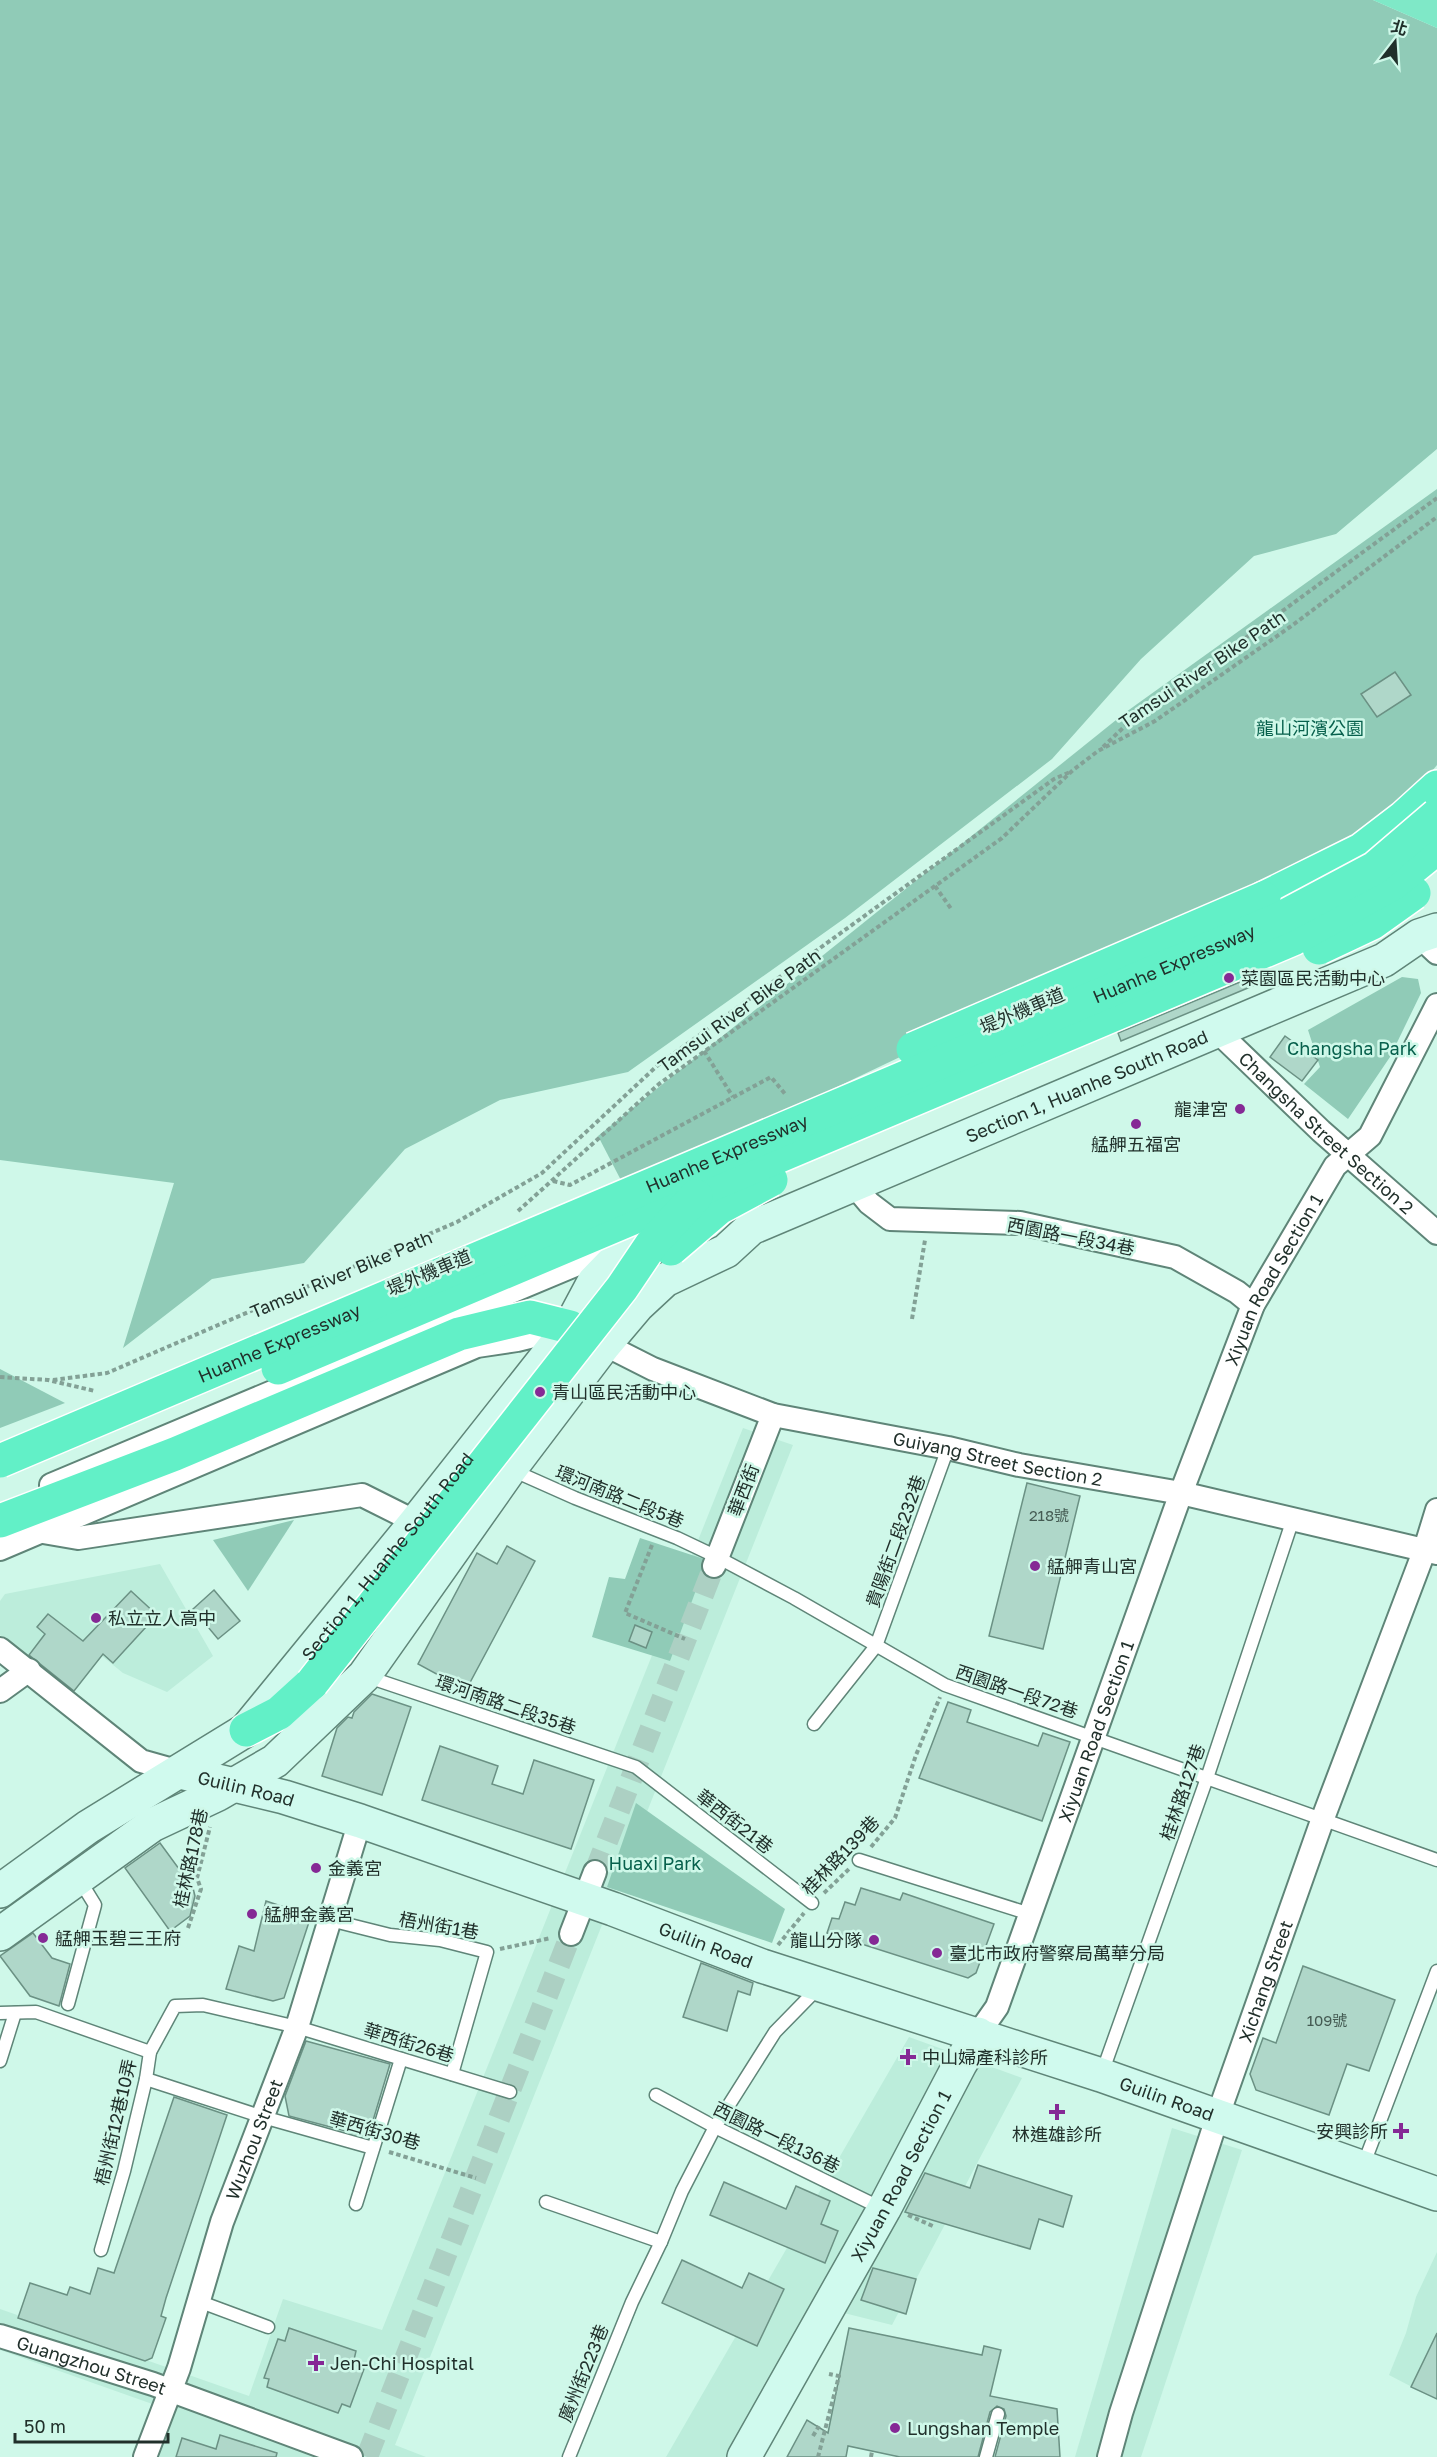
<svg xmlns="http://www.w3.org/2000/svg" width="1437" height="2457" viewBox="0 0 1437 2457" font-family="'Golos Text','Noto Sans TC',sans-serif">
  <rect width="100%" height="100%" fill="#cff8e9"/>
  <g fill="#bceddb">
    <path d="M743,1428L793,1445L395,2445L426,2457H159L172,2411L0,2350V2309L249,2396L283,2299L382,2330Z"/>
    <path d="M160,1564L213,1656L167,1692L123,1673L102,1656L73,1692L0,1635V1601L5,1594Z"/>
    <path d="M909,2037L1022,2078L892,2325L824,2308L739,2457H666Z"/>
    <path d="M1172,2128L1242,2150L1141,2457H1075Z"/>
    <path d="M1437,2252V2400L1389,2375L1406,2333L1416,2297Z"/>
  </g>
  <g fill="#90cbb7">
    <path d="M0,0H1373L1437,28V449L1336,534L1254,556L1141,659L1052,759L845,918L628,1072L500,1100L405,1149L304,1263L212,1279L123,1348L174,1183L0,1160Z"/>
    <path d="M1437,489V765L1389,824L625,1188L598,1136L1126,712Z"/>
    <path d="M1402,977L1418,979L1421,993L1390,1057L1348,1119L1304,1084L1320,1067L1308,1030Z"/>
    <path d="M0,1369L65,1403L0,1428Z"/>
    <path d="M294,1520L248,1591L213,1540Z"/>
    <path d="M640,1538L707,1560L670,1661L592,1637L609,1577L625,1579Z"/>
    <path d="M636,1803L785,1909L772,1943L607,1887Z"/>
  </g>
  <path fill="#7fe8c7" d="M1373,0H1437V28Z"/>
  <g fill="#afd7c9" stroke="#6b9184" stroke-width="1.5">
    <path d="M1395,672L1411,695L1377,717L1361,694Z"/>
    <path d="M1252,977L1255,985L1121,1041L1118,1033Z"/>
    <path d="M1285,1036L1318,1060L1302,1081L1270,1057Z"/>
    <path d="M1027,1483L1080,1496L1043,1649L989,1636Z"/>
    <path d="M507,1546L535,1561L466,1690L418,1664L477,1553L497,1564Z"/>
    <path d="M214,1590L240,1621L218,1639L193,1609Z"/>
    <path d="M131,1591L157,1615L113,1663L103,1654L74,1691L29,1655L45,1634L37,1627L48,1614L83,1641Z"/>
    <path d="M635,1625L652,1632L646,1648L629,1641Z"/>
    <path d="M372,1694L411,1707L382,1795L322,1776L337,1728L348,1717L352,1718L354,1712Z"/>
    <path d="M948,1702L971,1710L967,1722L1038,1746L1043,1733L1070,1742L1042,1821L919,1778Z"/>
    <path d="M440,1746L498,1766L492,1784L523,1794L534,1760L594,1780L571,1849L422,1800Z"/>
    <path d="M160,1843L193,1888L195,1896L190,1916L170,1931L125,1868Z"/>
    <path d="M861,1888L900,1900L903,1893L994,1924L976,1973L968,1978L827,1933L832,1918L839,1919L845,1902L855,1905Z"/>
    <path d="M266,1901L311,1916L284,1998L273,2001L226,1989L239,1946L254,1951Z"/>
    <path d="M33,1933L52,1958L70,1964L59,2006L30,1996L0,1956Z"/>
    <path d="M701,1963L753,1983L750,1995L738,1991L727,2031L683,2017Z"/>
    <path d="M1303,1966L1395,2000L1369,2071L1347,2064L1329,2115L1256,2090L1250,2074L1263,2038L1276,2043Z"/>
    <path d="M306,2041L390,2064L368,2137L289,2116L285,2096Z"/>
    <path d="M174,2097L227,2115L166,2298L161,2316L166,2318L152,2358L145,2361L18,2318L30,2283L67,2295L70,2287L90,2294L98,2268L114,2273Z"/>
    <path d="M978,2165L1072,2196L1063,2227L1039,2219L1030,2249L905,2212L925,2173L970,2188Z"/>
    <path d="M724,2182L786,2209L796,2186L830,2201L821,2224L838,2231L825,2263L710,2215Z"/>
    <path d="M682,2260L742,2288L749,2273L784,2289L757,2346L662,2303Z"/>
    <path d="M873,2268L916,2279L906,2314L861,2300Z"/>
    <path d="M289,2328L356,2351L353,2364L364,2369L350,2407L342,2404L338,2413L267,2387L269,2379L264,2378L278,2339L285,2341Z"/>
    <path d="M849,2328L982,2355L984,2346L1001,2350L990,2396L1057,2409L1060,2457H995L1006,2416L1004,2409L997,2406L990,2412L978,2457H900L848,2446L846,2457H787L807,2420L828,2433Z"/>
    <path d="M1437,2333V2399L1411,2387Z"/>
    <path d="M220,2435L277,2453L276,2457H176L182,2438L216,2449Z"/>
  </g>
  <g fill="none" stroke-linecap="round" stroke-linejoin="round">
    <g stroke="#acd0c3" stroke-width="22" stroke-dasharray="22 11" stroke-linecap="butt">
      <path d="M595,1872L714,1566"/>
      <path d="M367,2457L571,1934"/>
    </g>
    <g stroke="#5f8578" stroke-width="15">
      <g id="lane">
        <path d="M512,1470L575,1498L677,1538L717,1557L794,1598L945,1685L1437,1860"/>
        <path d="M365,1676L636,1767L812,1903"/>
        <path d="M814,1724L876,1646L948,1448"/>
        <path d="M859,1860L1030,1914"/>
        <path d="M330,1920L390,1935L440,1940L487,1952L452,2074"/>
        <path d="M68,2004L95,1905L79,1879"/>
        <path d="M0,2013L36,2012L150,2052"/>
        <path d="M0,2061L15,2013"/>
        <path d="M1102,2073L1207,1778L1293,1519"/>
        <path d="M146,2079L263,2117L373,2148"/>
        <path d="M656,2095L715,2127L883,2209"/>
        <path d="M1363,2166L1437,1971"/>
        <path d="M546,2202L661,2242"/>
        <path d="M356,2204L401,2059"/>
        <path d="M101,2250L124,2171L146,2079L150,2052L175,2006L203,2005L297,2027L510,2092"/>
        <path d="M198,2301L268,2327"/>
        <path d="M569,2457L632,2302L661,2242L682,2191L715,2127L775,2032L819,1987"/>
        <path d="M986,2457L998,2414"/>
      </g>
    </g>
    <g stroke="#5f8578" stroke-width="26">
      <g id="street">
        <path d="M1419,936L1437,953"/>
        <path id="s1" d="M1218,1032L1321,1131L1437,1233"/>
        <path d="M853,1184L869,1203L890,1219L1020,1223L1175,1257L1237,1292L1253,1305"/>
        <path d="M51,1485L575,1265L621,1253"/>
        <path d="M43,1532L78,1538L362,1495L416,1522"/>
        <path id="s2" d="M0,1549L477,1346L517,1340L570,1327L653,1369L773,1415L948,1448L1019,1465L1181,1493L1437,1553"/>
        <path d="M714,1566L773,1415"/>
        <path d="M0,1649L141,1761L180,1772"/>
        <path d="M0,1691L29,1670"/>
        <path d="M571,1934L595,1872"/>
        <path id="s3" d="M978,2034L997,2007L1181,1493L1253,1305L1335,1166L1370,1136L1437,1005"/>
        <path id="s4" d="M0,2336L153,2384L351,2457"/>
        <path id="s5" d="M145,2457L179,2368L222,2222L297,2027L360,1821"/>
        <path id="s6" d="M1109,2457L1121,2413L1218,2115L1323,1818L1425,1549L1437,1510"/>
      </g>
    </g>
    <g stroke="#5f8578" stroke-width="36">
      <g id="secondary">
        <path id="s7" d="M180,1772L284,1797L360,1821L613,1909L762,1966L1101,2075L1437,2194"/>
        <path id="s8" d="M0,1891L88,1827L246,1730L416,1522L570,1327L594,1282L622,1253L670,1240"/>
        <path id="s9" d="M0,1934L152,1825L218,1794L275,1761L364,1676L510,1469L604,1345L637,1306L665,1280L726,1251L751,1228L1384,960L1419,936L1437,930"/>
        <path id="s10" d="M744,2457L884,2209L960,2064L978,2034"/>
      </g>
    </g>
    <g stroke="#fff" stroke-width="36">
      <g id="highway">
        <path d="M1264,898L1361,850L1404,817L1437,787"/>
        <path d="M0,1521L175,1454L459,1334L530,1317L570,1327"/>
        <path d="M246,1730L279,1713L312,1683"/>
      </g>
    </g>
    <g stroke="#83a196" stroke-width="4" stroke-dasharray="4.5 3" stroke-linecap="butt">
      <path d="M1103,747L1125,726L1437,498"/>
      <path d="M935,886L952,910"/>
      <path d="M704,1051L733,1097"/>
      <path d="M553,1181L570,1185L771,1077L786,1095"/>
      <path d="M518,1211L659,1084L1002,838L1073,770L1098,751L1155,721L1290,627L1437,517"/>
      <path d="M912,1319L925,1240"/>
      <path d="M0,1377L48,1380L95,1391"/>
      <path d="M53,1380L107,1373L457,1222L542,1173L658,1065L1054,779L1070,772"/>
      <path d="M652,1545L625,1613L685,1639"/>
      <path d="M871,1847L895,1818L916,1755L940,1697"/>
      <path d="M824,1893L849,1869"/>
      <path d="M188,1928L201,1889L197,1878L210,1827"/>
      <path d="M778,1945L804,1913"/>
      <path d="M500,1949L551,1938"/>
      <path d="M389,2152L476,2178"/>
      <path d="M908,2215L935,2227"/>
      <path d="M813,2436L819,2426"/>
      <path d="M818,2457L839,2376L829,2374"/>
      <path d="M871,2457L872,2451"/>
    </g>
    <use href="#lane" stroke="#fff" stroke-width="12"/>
    <use href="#street" stroke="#fff" stroke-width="22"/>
    <use href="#secondary" stroke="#d0faee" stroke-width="33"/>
    <use href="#highway" stroke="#62f0c7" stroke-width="33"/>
    <g stroke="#fff" stroke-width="36" stroke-linecap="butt">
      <g id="highway-bridge">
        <path d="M1319,948L1372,923L1414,893"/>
        <path d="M913,1049L1264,898"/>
        <path d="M671,1249L719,1208L771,1180"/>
        <path d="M278,1368L1293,939L1394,883L1437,848"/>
        <path id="s11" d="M0,1461L1281,918L1375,868L1437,815"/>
        <path d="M312,1683L622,1288L651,1245L696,1196"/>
      </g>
    </g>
    <use href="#highway-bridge" stroke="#62f0c7" stroke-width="33"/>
  </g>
  <g fill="#852995" stroke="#cff8e9" stroke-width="2">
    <circle cx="1229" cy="978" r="6"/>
    <circle cx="1240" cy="1109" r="6"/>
    <circle cx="1136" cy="1124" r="6"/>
    <circle cx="540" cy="1392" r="6"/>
    <circle cx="1035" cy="1566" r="6"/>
    <circle cx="96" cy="1618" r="6"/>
    <circle cx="316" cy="1868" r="6"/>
    <circle cx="252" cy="1914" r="6"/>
    <circle cx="43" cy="1938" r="6"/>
    <circle cx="874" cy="1940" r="6"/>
    <circle cx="937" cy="1953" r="6"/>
    <path d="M905 2048h6v6h6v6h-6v6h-6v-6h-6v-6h6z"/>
    <path d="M1054 2103h6v6h6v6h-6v6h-6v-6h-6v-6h6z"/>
    <path d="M1398 2122h6v6h6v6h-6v6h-6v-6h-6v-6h6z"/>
    <path d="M313 2354h6v6h6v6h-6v6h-6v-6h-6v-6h6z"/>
    <circle cx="895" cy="2428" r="6"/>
  </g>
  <g text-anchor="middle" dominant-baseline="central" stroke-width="5" stroke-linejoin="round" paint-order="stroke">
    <g font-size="15" fill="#445a52">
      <text x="1049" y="1515">218號</text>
      <text x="1327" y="2020">109號</text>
    </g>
    <g font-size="18" fill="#21302b" stroke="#cff8e9">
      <text transform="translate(1202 669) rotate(-34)">Tamsui River Bike Path</text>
      <text stroke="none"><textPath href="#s11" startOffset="1275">Huanhe Expressway</textPath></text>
      <text transform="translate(739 1010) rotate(-36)">Tamsui River Bike Path</text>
      <text transform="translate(1022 1010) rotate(-23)">堤外機車道</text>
      <text stroke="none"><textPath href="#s9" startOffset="1413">Section 1, Huanhe South Road</textPath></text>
      <text stroke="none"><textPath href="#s1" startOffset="148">Changsha Street Section 2</textPath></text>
      <text stroke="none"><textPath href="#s11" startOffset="789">Huanhe Expressway</textPath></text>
      <text transform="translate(1071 1236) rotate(11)">西園路一段34巷</text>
      <text transform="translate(429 1272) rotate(-23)">堤外機車道</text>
      <text transform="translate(341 1274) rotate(-23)">Tamsui River Bike Path</text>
      <text stroke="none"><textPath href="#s3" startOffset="812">Xiyuan Road Section 1</textPath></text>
      <text stroke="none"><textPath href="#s11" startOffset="303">Huanhe Expressway</textPath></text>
      <text stroke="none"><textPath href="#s2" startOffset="1064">Guiyang Street Section 2</textPath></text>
      <text transform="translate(743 1490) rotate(-69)">華西街</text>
      <text transform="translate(620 1496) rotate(22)">環河南路二段5巷</text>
      <text transform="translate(895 1541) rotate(-70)">貴陽街二段232巷</text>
      <text stroke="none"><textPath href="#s8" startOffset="518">Section 1, Huanhe South Road</textPath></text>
      <text transform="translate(1017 1691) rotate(19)">西園路一段72巷</text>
      <text transform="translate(506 1704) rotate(19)">環河南路二段35巷</text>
      <text stroke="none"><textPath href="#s3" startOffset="326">Xiyuan Road Section 1</textPath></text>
      <text stroke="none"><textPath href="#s7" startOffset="68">Guilin Road</textPath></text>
      <text transform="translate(1182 1792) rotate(-71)">桂林路127巷</text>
      <text transform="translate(735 1821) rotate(38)">華西街21巷</text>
      <text transform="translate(840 1855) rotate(-46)">桂林路139巷</text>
      <text transform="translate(190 1858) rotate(-78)">桂林路178巷</text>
      <text transform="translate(439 1925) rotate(10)">梧州街1巷</text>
      <text stroke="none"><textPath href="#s7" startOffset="554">Guilin Road</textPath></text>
      <text stroke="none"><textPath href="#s6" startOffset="501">Xichang Street</textPath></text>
      <text transform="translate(409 2042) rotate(17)">華西街26巷</text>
      <text stroke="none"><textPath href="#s7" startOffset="1040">Guilin Road</textPath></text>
      <text transform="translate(115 2122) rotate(-77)">梧州街12巷10弄</text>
      <text transform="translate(375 2130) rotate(16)">華西街30巷</text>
      <text transform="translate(777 2137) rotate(26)">西園路一段136巷</text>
      <text stroke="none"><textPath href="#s5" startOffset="336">Wuzhou Street</textPath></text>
      <text stroke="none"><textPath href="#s10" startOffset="322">Xiyuan Road Section 1</textPath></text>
      <text stroke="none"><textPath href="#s4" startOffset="96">Guangzhou Street</textPath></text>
      <text transform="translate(583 2373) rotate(-68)">廣州街223巷</text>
    </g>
    <g font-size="18" fill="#07604c" stroke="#cff8e9">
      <text x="1310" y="728">龍山河濱公園</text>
      <text x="1352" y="1048">Changsha Park</text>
      <text x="655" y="1863">Huaxi Park</text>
    </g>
    <g font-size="18" fill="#21302b" stroke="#cff8e9" text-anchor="start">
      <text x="1241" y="978">菜園區民活動中心</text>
      <text x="1228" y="1109" text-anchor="end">龍津宮</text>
      <text x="1136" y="1144" text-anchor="middle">艋舺五福宮</text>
      <text x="552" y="1392">青山區民活動中心</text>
      <text x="1047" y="1566">艋舺青山宮</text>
      <text x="108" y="1618">私立立人高中</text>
      <text x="328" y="1868">金義宮</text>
      <text x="264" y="1914">艋舺金義宮</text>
      <text x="55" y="1938">艋舺玉碧三王府</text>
      <text x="862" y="1940" text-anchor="end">龍山分隊</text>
      <text x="949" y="1953">臺北市政府警察局萬華分局</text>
      <text x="922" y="2057">中山婦產科診所</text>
      <text x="1388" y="2131" text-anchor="end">安興診所</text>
      <text x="1057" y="2134" text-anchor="middle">林進雄診所</text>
      <text x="330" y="2363">Jen-Chi Hospital</text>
      <text x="907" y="2428">Lungshan Temple</text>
    </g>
  </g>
  <g transform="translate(1395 42) rotate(17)" stroke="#cff8e9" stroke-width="4.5" paint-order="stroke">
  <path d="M0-4.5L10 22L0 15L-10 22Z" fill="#21302b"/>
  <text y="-9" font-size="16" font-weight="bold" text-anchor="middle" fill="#21302b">北</text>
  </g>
  <path d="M15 2433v9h153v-9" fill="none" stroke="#21302b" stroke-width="3"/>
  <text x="24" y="2433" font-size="18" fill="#21302b" stroke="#cff8e9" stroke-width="4.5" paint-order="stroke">50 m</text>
</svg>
